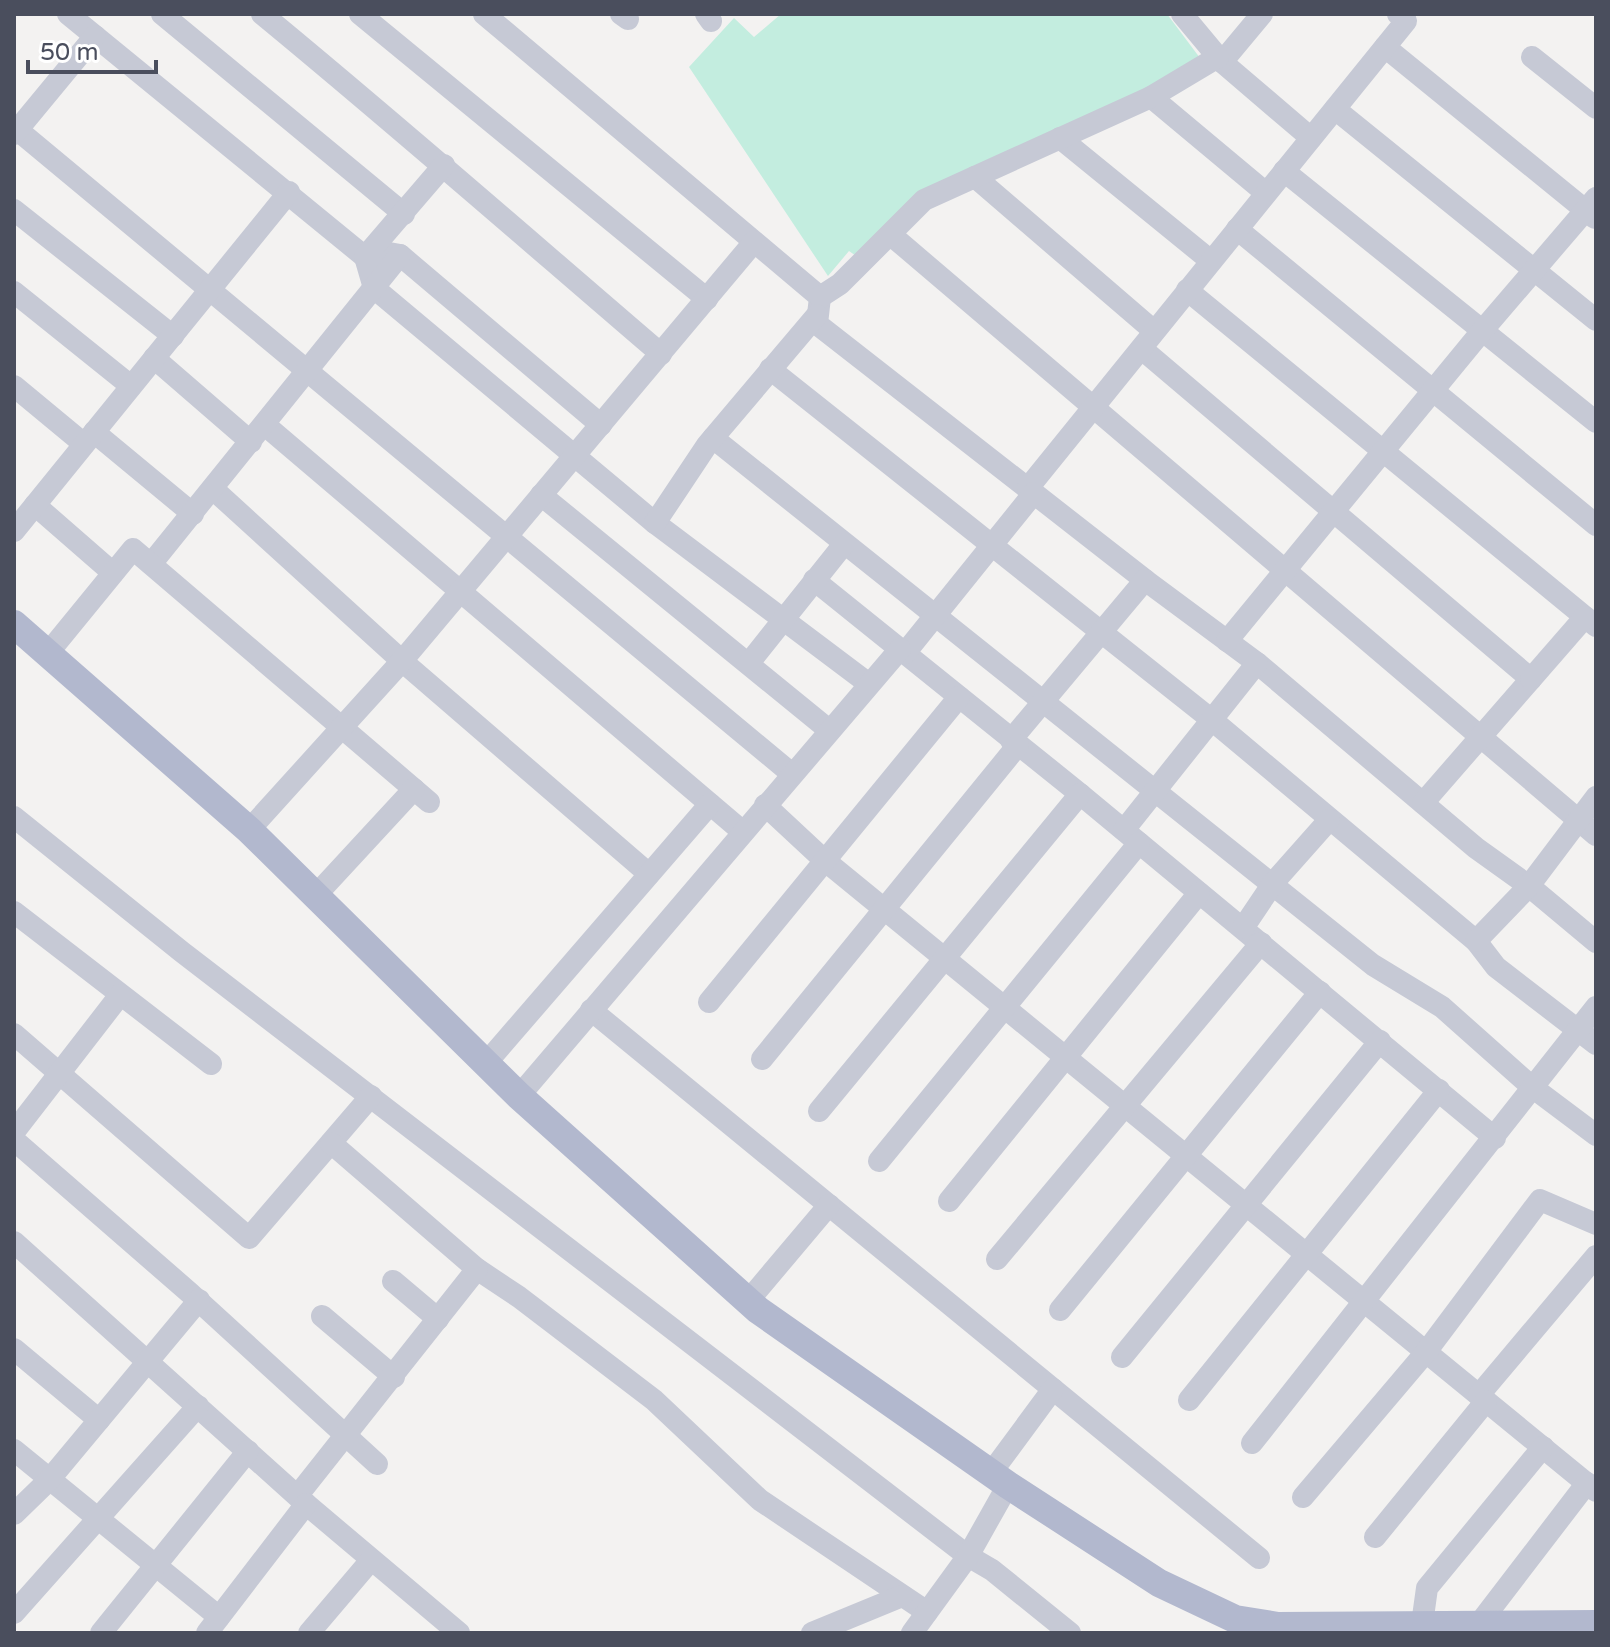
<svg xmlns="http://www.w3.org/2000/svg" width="1610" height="1647" viewBox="0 0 1610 1647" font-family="'Varela Round',sans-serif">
  <rect width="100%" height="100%" fill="#f3f2f1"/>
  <path fill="#c3eddf" d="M781,14H1167L1200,58L1151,88L919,194L859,258L849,251L828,276L689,67L734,18L754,37Z"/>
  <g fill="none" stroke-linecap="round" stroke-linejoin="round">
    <g stroke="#c6c9d5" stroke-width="22">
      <path d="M68,14L365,257L389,253L400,255L601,425"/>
      <path d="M162,14L404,214"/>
      <path d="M262,14C397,125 528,240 661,354"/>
      <path d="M360,14L707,299"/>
      <path d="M484,14L820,297L817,324L1145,580L1257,663L1476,848L1529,886L1596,942"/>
      <path d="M621,14L628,19"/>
      <path d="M706,14L711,21"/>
      <path d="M1182,14L1222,62L1311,138"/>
      <path d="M1385,47L1595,218"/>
      <path d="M1532,57L1596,108"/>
      <path d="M1222,62L1262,14"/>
      <path d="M1151,97L1266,193"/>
      <path d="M1335,109L1596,320"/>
      <path d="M14,127C275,341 531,560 792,774"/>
      <path d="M14,134L95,36"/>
      <path d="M1060,138L1211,261"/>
      <path d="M444,165L365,257L374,288L655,523L869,684"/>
      <path d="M1284,171L1596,422"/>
      <path d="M975,177L1154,331"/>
      <path d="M14,210L173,336"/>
      <path d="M1237,229L1596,525"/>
      <path d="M891,235L1596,835"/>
      <path d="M1187,290L1596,626"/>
      <path d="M14,292L131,386"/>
      <path d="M820,297L840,284L924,200L1151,97L1218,57"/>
      <path d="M1142,349L1531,679L1423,803"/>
      <path d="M154,358L251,442"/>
      <path d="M770,369L1212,720L1476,941L1496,967L1596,1044"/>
      <path d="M14,386L84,444"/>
      <path d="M265,425L743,832"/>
      <path d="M94,432L193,514"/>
      <path d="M713,438L1373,965L1442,1007L1532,1087L1596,1135"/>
      <path d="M1028,488L1406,21L1398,14"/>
      <path d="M213,489L402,661L649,874"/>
      <path d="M541,495L829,730"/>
      <path d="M35,505L113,573"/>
      <path d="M655,523L707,445L817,315"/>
      <path d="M14,531L289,192"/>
      <path d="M151,564L400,255"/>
      <path d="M814,580L1080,794L1495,1138"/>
      <path d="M1227,641L1482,331L1596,198"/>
      <path d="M48,653L133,549L429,802"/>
      <path d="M905,653L1034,493"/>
      <path d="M749,663L844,544"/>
      <path d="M1531,679L1585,617"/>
      <path d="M1011,740L1145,580"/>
      <path d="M765,805L823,859L1596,1491"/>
      <path d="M14,817L182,952L968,1556L992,1570L1070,1633"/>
      <path d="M249,830L402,661L754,242"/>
      <path d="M1124,830L1257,663"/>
      <path d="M316,895L414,789"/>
      <path d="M14,912L211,1064"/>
      <path d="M1243,928L1274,882L1329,820"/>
      <path d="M1476,941L1529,886L1596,797"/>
      <path d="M709,1002L959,697"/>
      <path d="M591,1010L1259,1558"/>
      <path d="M14,1034L249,1238L371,1096"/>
      <path d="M762,1059L1018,745"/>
      <path d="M487,1062L710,804"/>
      <path d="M519,1096L900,649"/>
      <path d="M819,1111L1080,794"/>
      <path d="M14,1132L120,995"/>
      <path d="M14,1140L191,1294L377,1464"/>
      <path d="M331,1143L477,1269L519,1297L654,1400L760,1500L927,1612"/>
      <path d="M879,1161L1139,843"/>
      <path d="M949,1201L1199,893"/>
      <path d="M14,1242L306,1504L459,1633"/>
      <path d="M997,1259L1261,943"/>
      <path d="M393,1281L438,1319"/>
      <path d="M748,1301L829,1205"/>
      <path d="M1060,1310L1320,992"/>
      <path d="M322,1316L394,1377"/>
      <path d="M14,1349L99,1420"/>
      <path d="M1122,1357L1380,1041"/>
      <path d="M1479,1395L1596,1256"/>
      <path d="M1189,1400L1439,1090"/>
      <path d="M1252,1443L1596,1007"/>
      <path d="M14,1450L219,1617"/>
      <path d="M991,1473L1053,1389"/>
      <path d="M298,1495L477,1269"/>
      <path d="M1303,1497L1426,1352L1540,1200L1596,1224"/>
      <path d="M14,1514L49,1480L199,1300"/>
      <path d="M1375,1537L1486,1401"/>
      <path d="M14,1613L198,1406"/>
      <path d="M1422,1624L1427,1588L1543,1447"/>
      <path d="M1479,1624L1587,1483"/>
      <path d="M101,1633L248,1451"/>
      <path d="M207,1633L306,1504"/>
      <path d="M309,1633L371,1560"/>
      <path d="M812,1633L902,1596"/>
      <path d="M912,1633L968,1556L1008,1485"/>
    </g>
    <path stroke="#b2b8ce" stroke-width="28" d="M14,624L249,830L519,1096L758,1310L1008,1485L1159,1583L1235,1619L1278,1626L1596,1624"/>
  </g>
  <rect width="1610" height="1647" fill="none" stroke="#4a4e5d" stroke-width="32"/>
  <path d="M28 60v12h128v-12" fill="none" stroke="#4a4e5d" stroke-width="4"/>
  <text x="40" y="60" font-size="24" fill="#4a4e5d" stroke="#ffffff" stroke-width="6" paint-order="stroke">50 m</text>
</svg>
